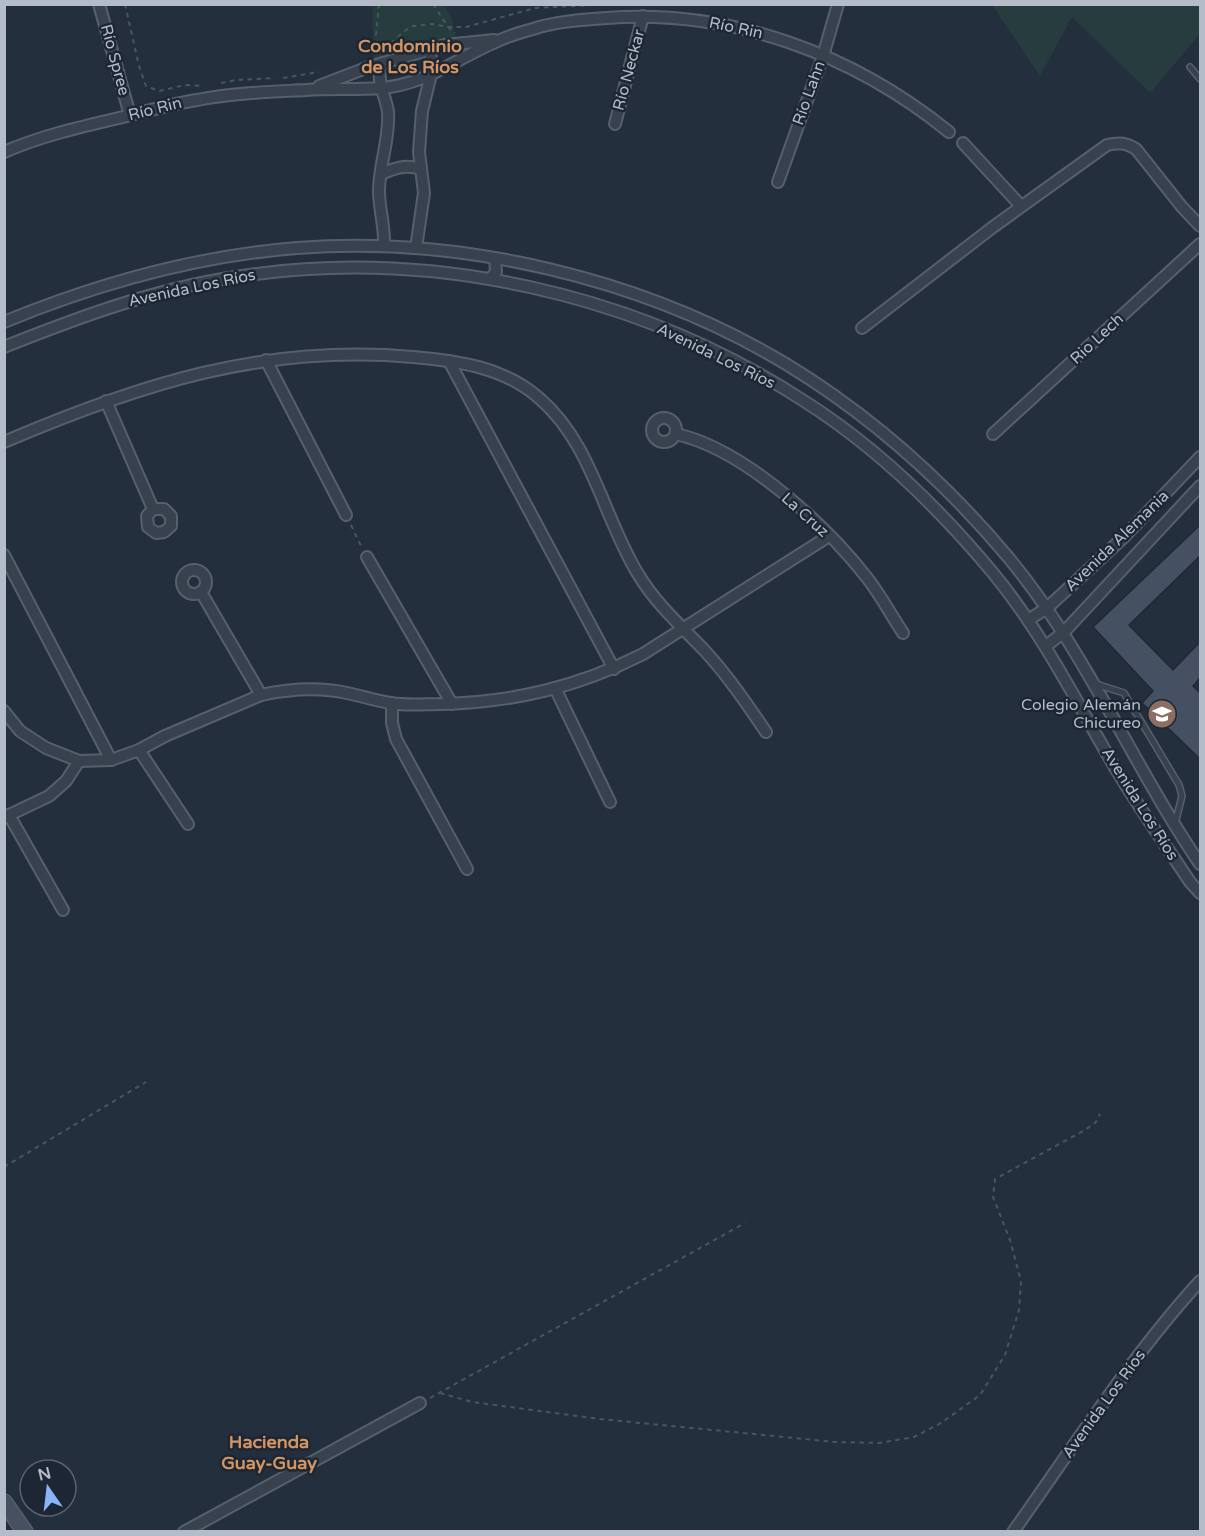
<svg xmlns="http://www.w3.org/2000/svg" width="1205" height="1536" viewBox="0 0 1205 1536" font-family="'Varela Round',sans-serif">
  <rect width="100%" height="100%" fill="#242f3e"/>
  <g fill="#263c3f">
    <path d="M372,5H444L452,19L456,41L374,62Z"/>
    <path d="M992,5H1200V34L1150,93L1072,17L1040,76Z"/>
  </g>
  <path fill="#455162" stroke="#1f2835" stroke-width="1.5" d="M1200,525V556L1129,625L1173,670L1200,642V678L1193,686L1200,693V759L1142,703L1153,691L1093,627Z"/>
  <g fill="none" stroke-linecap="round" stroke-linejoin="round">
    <g stroke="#565f6c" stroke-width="8">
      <g id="lane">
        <path d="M1190,67L1200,79"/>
        <path d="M1096,684L1124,693L1179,785L1182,796L1175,824"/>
      </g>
    </g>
    <g stroke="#565f6c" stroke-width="14">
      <g id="street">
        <path d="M99,4L130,115"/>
        <path d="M383,63C374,78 386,96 388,112C390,139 379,164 379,191C379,209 385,227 384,246"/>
        <path d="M319,86L366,68L445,45L494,40"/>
        <path d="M615,124L643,16"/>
        <path d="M963,143L1021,206"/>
        <path d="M4,152C41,136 80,127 119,118C145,112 170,104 197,100C232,93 270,92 306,90C331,88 356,90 381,88C426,85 460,56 500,40C511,35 522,32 533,29C557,21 583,20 607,18C732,9 853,54 949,132"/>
        <path d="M381,174C395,168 406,164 421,169"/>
        <path d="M778,182L823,56L838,4"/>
        <path d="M416,248L424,193L419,152L422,111L433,66L429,50"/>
        <path d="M490,279L496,272L495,258"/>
        <path d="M4,322C99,283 195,256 297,248C461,235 645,279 786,364C870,415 945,482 1008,557C1086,651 1132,764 1200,864"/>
        <path d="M862,328L993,227L1107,145C1119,142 1126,143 1136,149L1182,207L1200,226"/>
        <path d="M4,347C79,317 155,289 235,277C430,246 639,294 804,401C875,446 939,508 993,573C1040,630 1073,695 1110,759C1134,801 1163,841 1190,882L1200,893"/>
        <path d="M266,360L346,515"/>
        <path d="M449,361L614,669"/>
        <path d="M106,401L153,509L147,516L148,527L156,533L164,532L171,526V516L164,509H153"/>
        <circle cx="664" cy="430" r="12"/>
        <path d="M676,434C744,449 826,525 868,579C881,596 891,615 903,633"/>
        <path d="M993,434L1200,244"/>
        <path d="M4,442C140,384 263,344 413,357C458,361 504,367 539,398C592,443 603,517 638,574C656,604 681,626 705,651C728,676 747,704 766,732"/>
        <path d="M4,555L111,760"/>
        <path d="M367,557L452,704"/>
        <circle cx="194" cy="582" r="12"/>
        <path d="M1028,620L1047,608L1125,536L1200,457"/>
        <path d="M1046,646L1064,632L1200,486"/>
        <path d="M556,690L610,802"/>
        <path d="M261,695C289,689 319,687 347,693C362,696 376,701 391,703C408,706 425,704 442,704C514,702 578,687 643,654L829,536"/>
        <path d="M392,704V723L396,739L467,869"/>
        <path d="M4,711L20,731L46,748L79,761L111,760L139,750L165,736L261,695L201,592"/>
        <path d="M139,750L188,824"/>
        <path d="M9,815L63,910"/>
        <path d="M5,817L49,796L66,781L79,761"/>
        <path d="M184,1532L420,1403"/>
        <path d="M1013,1532C1074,1446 1130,1358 1200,1281"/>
      </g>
    </g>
    <g stroke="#565f6c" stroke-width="18">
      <path id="secondary" d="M4,1502L25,1532"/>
    </g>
    <g stroke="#44595c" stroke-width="2" stroke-dasharray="4.5 4.5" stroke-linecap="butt">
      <path d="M125,4L139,66L146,86L159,91L185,85L203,86"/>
      <path d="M379,4L376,35L379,52"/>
      <path d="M433,4L448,27L455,33"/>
      <path d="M384,49L406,30L413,26L432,24L448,27H466L535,8L612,4"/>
      <path d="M283,78L319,72"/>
      <path d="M221,83L236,80L275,78"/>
      <path d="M351,525L361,546"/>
      <path d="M4,1167L146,1082"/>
      <path d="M440,1393L472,1402L600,1419L835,1442L879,1443L914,1437L941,1423L980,1395L1005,1355L1019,1310L1021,1281L1010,1240L993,1197L995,1179L1085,1130L1096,1122L1100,1114"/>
      <path d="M430,1398L745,1223"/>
    </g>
    <use href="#lane" stroke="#38414e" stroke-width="5"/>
    <use href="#street" stroke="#38414e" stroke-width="10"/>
    <use href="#secondary" stroke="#465061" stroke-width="15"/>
  </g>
  <defs>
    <g id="school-disc" transform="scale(1.5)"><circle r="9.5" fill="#8d6e63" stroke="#1d2633"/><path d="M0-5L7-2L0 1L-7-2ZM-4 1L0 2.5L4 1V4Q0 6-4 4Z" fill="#fff"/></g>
  </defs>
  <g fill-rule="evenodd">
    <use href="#school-disc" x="1162" y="714"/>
  </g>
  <g text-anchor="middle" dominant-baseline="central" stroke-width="5" stroke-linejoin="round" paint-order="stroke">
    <g font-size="16" fill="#b4bcc9" stroke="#1d2633">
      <text transform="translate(736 28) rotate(12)">Río Rin</text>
      <text transform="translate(115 60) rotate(75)">Río Spree</text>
      <text transform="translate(629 70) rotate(-75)">Río Neckar</text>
      <text transform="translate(809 93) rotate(-70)">Río Lahn</text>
      <text transform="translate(155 109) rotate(-14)">Río Rin</text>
      <text transform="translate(192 288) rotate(-12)">Avenida Los Ríos</text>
      <text transform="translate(1097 339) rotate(-43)">Rio Lech</text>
      <text transform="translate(716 356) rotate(26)">Avenida Los Ríos</text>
      <text transform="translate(805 515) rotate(42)">La Cruz</text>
      <text transform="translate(1117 541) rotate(-44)">Avenida Alemania</text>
      <text transform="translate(1140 804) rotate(58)">Avenida Los Ríos</text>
      <text transform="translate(1104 1404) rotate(-54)">Avenida Los Ríos</text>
    </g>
    <g font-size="16" fill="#b4bcc9" stroke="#1d2633" text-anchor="end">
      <text x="1141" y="705">Colegio Alemán<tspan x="1141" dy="18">Chicureo</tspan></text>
    </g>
    <g font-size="18" font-weight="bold" fill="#d59563" stroke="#1d2633">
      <text x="410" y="46">Condominio<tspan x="410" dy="21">de Los Ríos</tspan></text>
      <text x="269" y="1442">Hacienda<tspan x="269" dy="21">Guay-Guay</tspan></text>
    </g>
  </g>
  <rect width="1205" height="1536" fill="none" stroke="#b4bcc9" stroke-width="12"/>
  <g transform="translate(48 1488) rotate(346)"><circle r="28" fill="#1d2633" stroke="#59626f" stroke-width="1.5"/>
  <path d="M0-4.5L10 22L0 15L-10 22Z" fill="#8ab4f8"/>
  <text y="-9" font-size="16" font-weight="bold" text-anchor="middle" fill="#b4bcc9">N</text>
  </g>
</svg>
